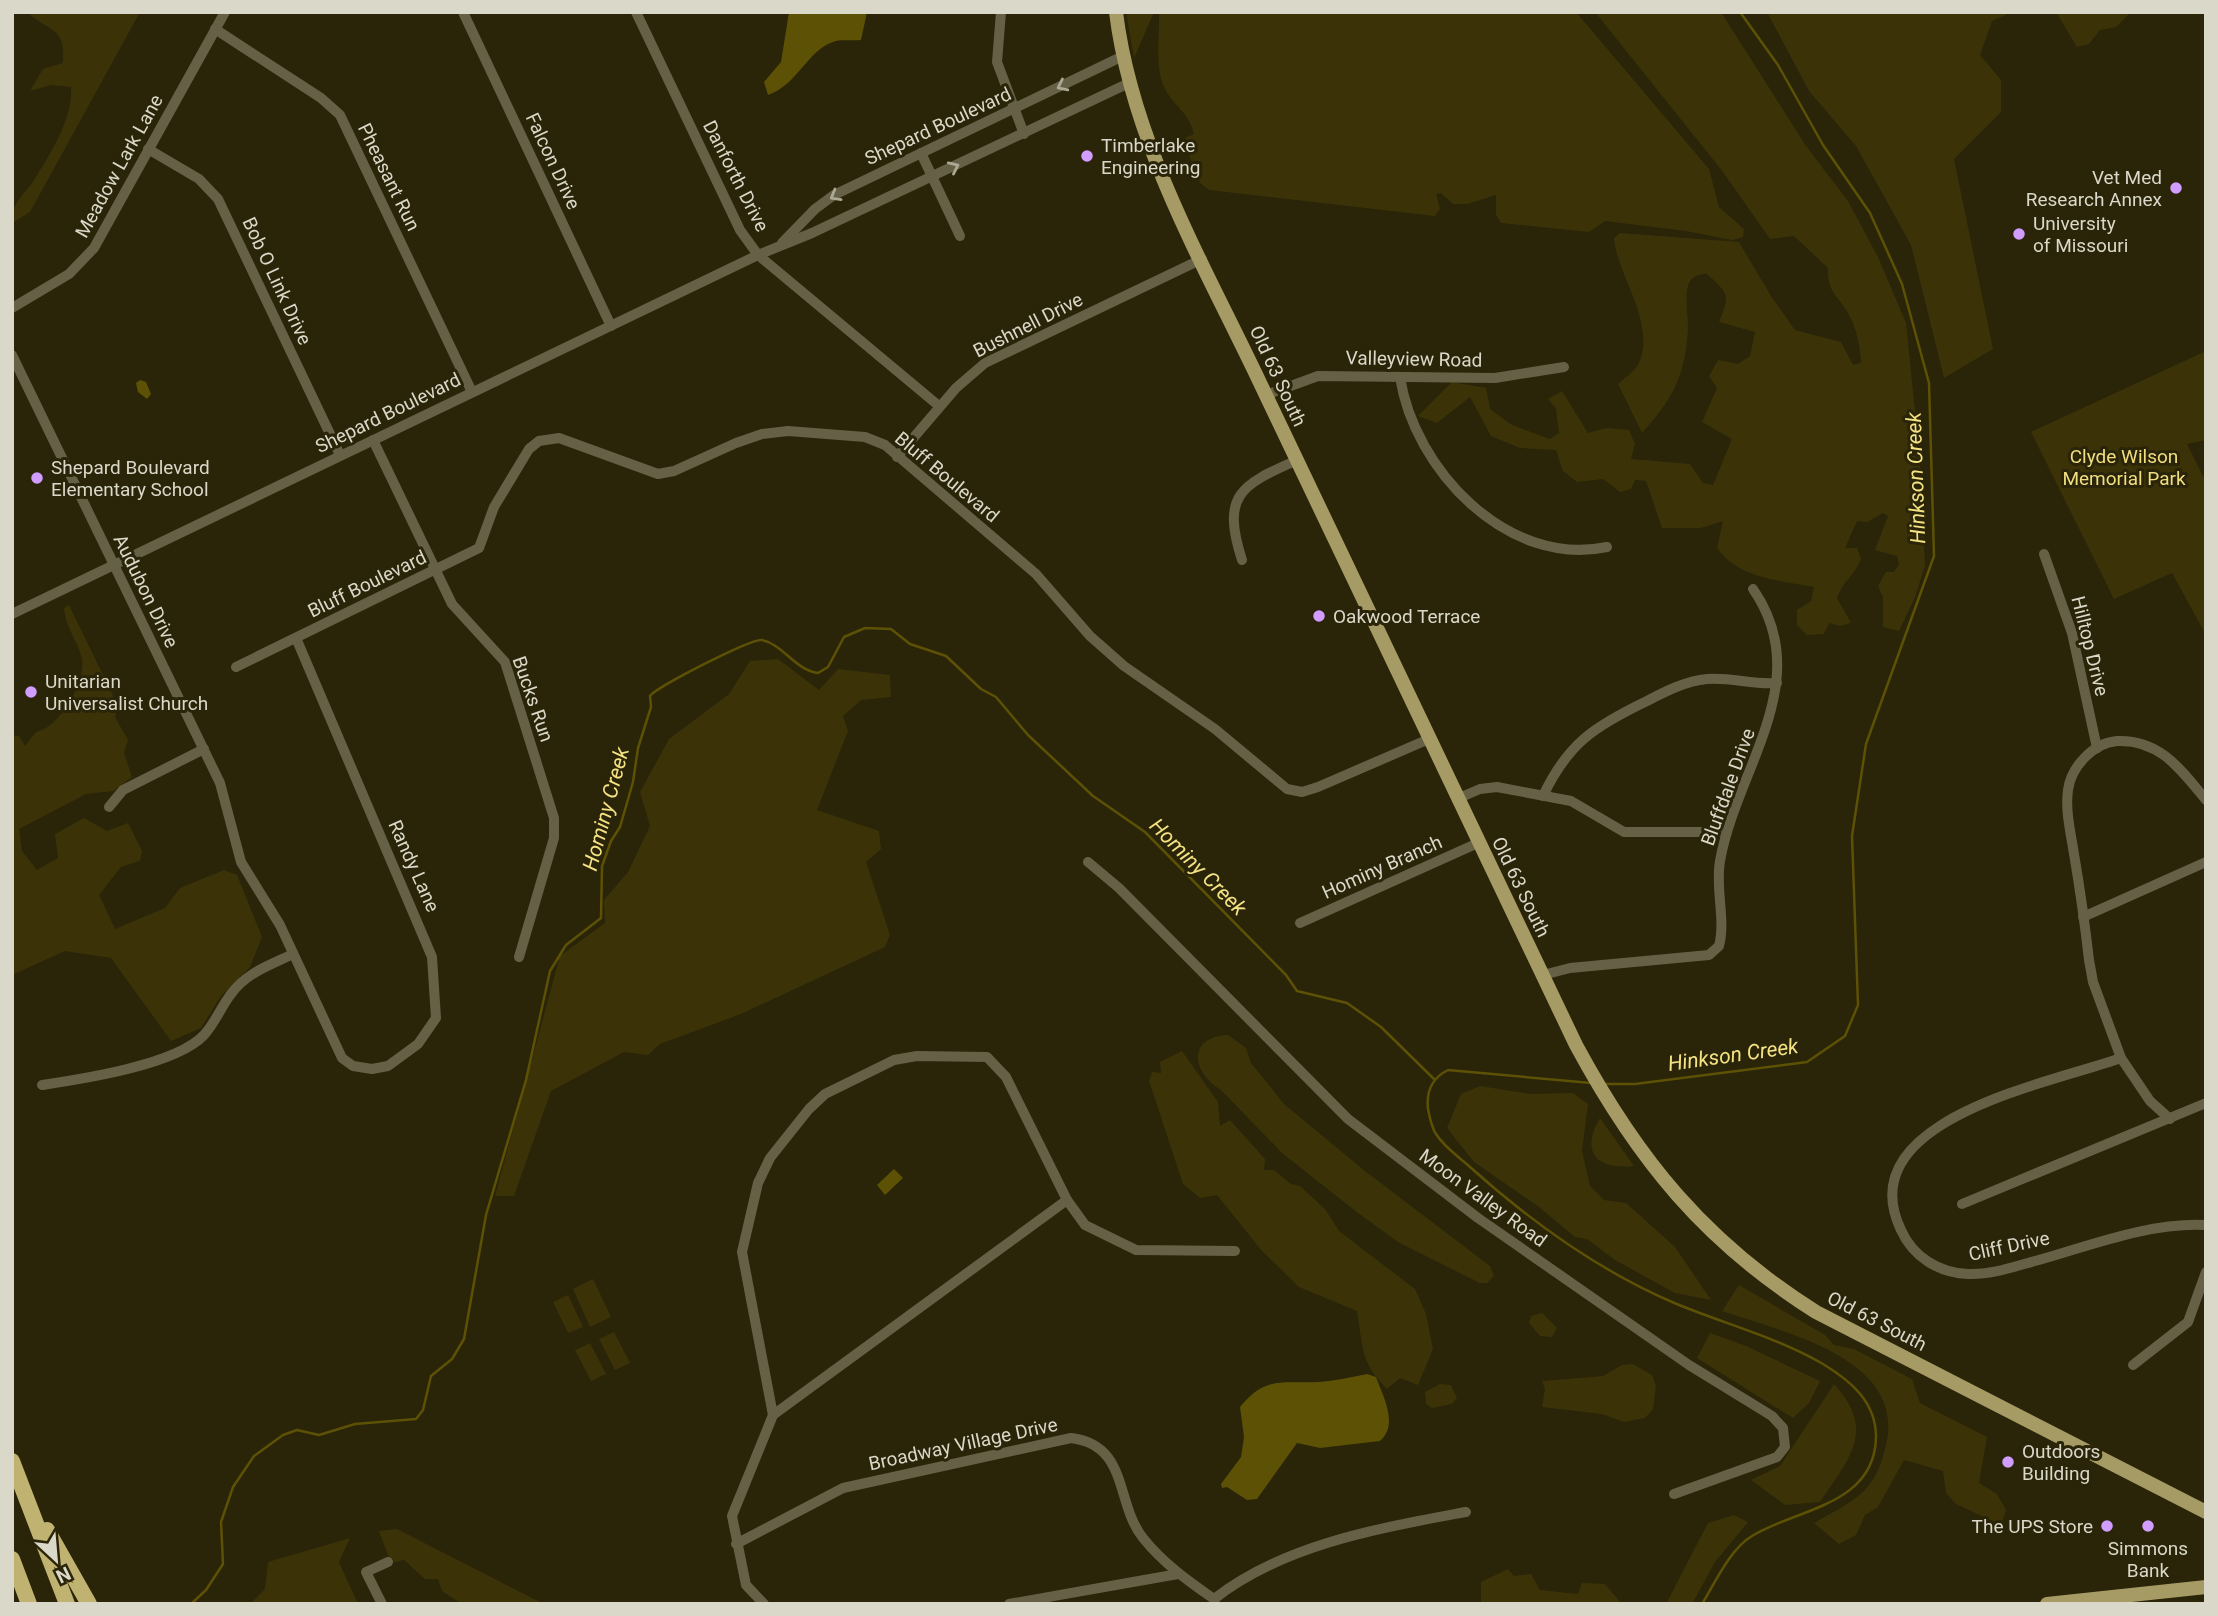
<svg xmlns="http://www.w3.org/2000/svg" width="2218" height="1616" viewBox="0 0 2218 1616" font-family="Roboto,sans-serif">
  <rect width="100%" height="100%" fill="#2a2409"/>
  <g fill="#3b3307">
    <path d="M27,12H140L30,212L12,223C12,199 25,196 36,177C52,151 73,117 71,87L51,85L30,91L43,69L63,63C66,25 49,33 27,12Z"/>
    <path d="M1126,12H1154L1134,58Z"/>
    <path d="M1159,12H1576L1709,169L1719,207L1744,229L1743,237L1732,240L1686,231L1605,221L1589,232L1501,223L1496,215V195L1467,204H1453L1441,193L1436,194L1440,209L1435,216L1209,190L1200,183L1184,142L1185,138L1194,134C1189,112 1175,108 1165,89C1154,68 1160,36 1159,12Z"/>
    <path d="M1595,12H1721L1806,146L1848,201L1878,257L1906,323L1920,460L1925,566L1915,597L1899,631L1883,627V597L1878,586L1886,572H1894L1899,564L1897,556L1875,550L1888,516L1883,513L1867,522L1857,521L1845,548H1857L1861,559C1855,575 1842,582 1837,598L1851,623L1840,626L1829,623L1824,634L1807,635L1797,625V610L1811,601L1814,587C1779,580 1739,579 1717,548L1723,521L1701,528H1662L1646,481L1635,480L1631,489L1620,492L1603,479L1577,482L1563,471L1556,450L1520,448L1491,436L1470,397L1437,423L1418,416L1452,382L1486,388L1490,409L1512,425L1550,439L1559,433L1556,409L1548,399L1562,391L1588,433L1607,428L1629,430L1635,444L1631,459L1690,464L1703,483L1713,485L1732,439L1702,422L1717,388L1709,376L1718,360L1738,364L1750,356L1755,332L1719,322C1731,293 1728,294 1706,273C1699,275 1692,276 1689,283C1684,294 1688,314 1688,327C1686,374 1673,399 1642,433L1618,384C1624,378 1634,372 1638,365C1658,325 1617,276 1614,238L1620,233L1739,242L1771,296L1795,330L1841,342L1853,365L1861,363C1860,346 1857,329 1848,313C1837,294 1827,292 1828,268L1794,236L1770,239L1723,172Z"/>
    <path d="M1767,12H2012L1992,21L1980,55L2001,80V112L1954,159L1993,349L1944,378L1911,245L1856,146L1809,91Z"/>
    <path d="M2056,12H2131L2116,27L2100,30L2089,44L2077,47Z"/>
    <path d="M2206,351V440L2187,444L2206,482V635L2172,573L2114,599L2031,432Z"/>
    <path d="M69,605L118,706L115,717L128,740L124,753L132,777L113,791L86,794L19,829L22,851L37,870L58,858L55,834L84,818L107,831L128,823L142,851L140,861L121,867L99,895L115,929L165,908L180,888L224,870L237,875L262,937L250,967L221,996L201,1028L171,1041L111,958L65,951L12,975V735L19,736L25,746L36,732C59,728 86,683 82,659C78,641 65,627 64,608Z"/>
    <path d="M778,659L819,690L838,669L890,675L891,697L861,700L843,716L848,731L817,810L879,831L881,849L866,862L890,935L885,947L741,1014L660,1044L648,1055L624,1052L551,1091L514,1196H495L560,956L605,923L604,900L628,872L650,826L640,792L669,739L729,694L750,661Z"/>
    <path d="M1228,1035L1246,1048L1251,1063L1284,1104L1365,1171L1490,1266L1494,1276L1487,1283H1480L1398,1242L1358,1213L1282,1153L1221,1090C1192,1073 1186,1037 1228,1035Z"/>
    <path d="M1182,1051L1218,1102L1220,1126L1230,1120L1265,1159L1264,1170H1274L1291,1184L1300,1186L1325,1209L1339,1231L1415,1289L1426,1314L1433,1349L1418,1385L1400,1378L1387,1389C1360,1362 1363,1347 1357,1311L1299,1287L1262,1251L1217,1195L1200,1198L1183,1184L1149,1081L1152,1072L1161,1073L1160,1062Z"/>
    <path d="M1480,1086L1531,1094L1573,1093L1588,1104L1582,1151L1590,1186L1604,1200L1626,1203L1675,1247L1711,1300L1675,1293L1615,1260L1587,1239L1575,1237L1539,1207L1474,1162L1447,1128L1461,1094Z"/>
    <path d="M1600,1118L1634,1166C1596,1170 1580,1152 1600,1118Z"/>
    <path d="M593,1279L611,1317L590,1327L573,1289Z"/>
    <path d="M1739,1285L1825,1335L1834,1345L1854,1349L1912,1379L1920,1403L1987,1437L1979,1483L1997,1494L2006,1510L2001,1525L1956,1504L1946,1493L1943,1471L1904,1460L1878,1507L1865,1515L1856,1535L1839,1544L1814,1523C1854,1500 1875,1494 1886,1445C1907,1358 1783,1332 1722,1311Z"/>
    <path d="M568,1295L583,1327L568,1333L553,1302Z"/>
    <path d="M1542,1313L1557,1328L1552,1337L1540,1336L1529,1323L1531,1316Z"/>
    <path d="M614,1332L630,1363L615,1370L599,1339Z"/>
    <path d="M1710,1333L1746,1346L1820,1381L1809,1403L1793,1418L1697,1358Z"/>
    <path d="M590,1343L606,1374L591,1381L575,1350Z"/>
    <path d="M1633,1364L1652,1375L1656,1386L1653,1409L1645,1418L1624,1422L1602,1414L1542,1407L1545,1389L1542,1381L1603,1376L1622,1365Z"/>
    <path d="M1440,1384L1451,1385L1457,1398L1452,1404L1432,1408L1426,1404L1425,1392Z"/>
    <path d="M1834,1384C1877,1431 1849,1458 1820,1502L1785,1505L1751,1480L1780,1466Z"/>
    <path d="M1734,1515L1748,1522L1715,1562L1692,1604H1666L1708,1523Z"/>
    <path d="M397,1529L544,1604H462L442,1591L438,1579H425L404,1560L391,1563L379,1531Z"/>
    <path d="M350,1538L339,1562L358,1604H250L265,1589L268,1562Z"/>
    <path d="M1508,1569L1514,1576L1531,1574L1540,1590L1578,1594L1582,1583L1605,1584L1622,1604H1481V1582Z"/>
  </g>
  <g fill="#5d5105">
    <path d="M789,12H867L861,40C852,41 840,39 833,42C808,50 797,85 768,95L764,82L781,62Z"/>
    <path d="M140,380L146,382L151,394L147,399L138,392L136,383Z"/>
    <path d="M894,1169L903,1178L885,1195L877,1185Z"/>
    <path d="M1367,1374L1376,1377C1383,1396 1399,1425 1380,1441L1320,1448L1297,1443L1257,1499L1247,1500L1227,1487L1222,1488L1221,1484L1241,1457L1244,1437L1240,1407C1266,1375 1283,1384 1319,1382C1335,1381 1351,1377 1367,1374Z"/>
  </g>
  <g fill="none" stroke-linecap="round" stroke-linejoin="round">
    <g stroke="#5d5105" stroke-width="2.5">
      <path d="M1591,1083L1448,1070C1432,1078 1426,1091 1428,1109C1430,1118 1431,1126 1436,1134C1444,1147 1459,1157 1470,1167C1529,1220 1598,1270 1672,1302C1721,1323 1777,1337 1823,1364C1851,1381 1876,1402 1876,1437C1875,1506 1795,1509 1752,1536C1730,1549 1715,1583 1702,1604"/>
      <path d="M1605,1084H1635L1807,1062L1845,1036L1858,1005L1852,836L1866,744L1934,556L1929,383L1902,284L1870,213L1823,145L1778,65L1740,12"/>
      <path d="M191,1604L206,1590L223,1564L221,1522L233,1487L254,1456L283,1435L297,1430L319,1435L355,1424L416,1419L423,1410L431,1376L452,1359L464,1339L486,1215L526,1080L550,971L566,945L601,918L602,866L611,841L620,827L633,782L638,748L651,707L650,696C656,687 752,638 762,640C784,645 795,670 818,673L828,667L844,637L865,628L891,629L910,644L946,656L981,689L996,697L1028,735L1093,796L1145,832L1286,975L1297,991L1347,1003L1381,1027L1434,1079"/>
    </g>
    <g stroke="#656046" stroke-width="10">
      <path d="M463,12L611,326"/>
      <path d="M636,12L740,230L758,255L939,406"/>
      <path d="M1001,12L997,62L1024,134"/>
      <path d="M215,29L321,98L340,115L472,392"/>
      <path d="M148,149L199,179L218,199L340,455"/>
      <path d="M921,153L960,236"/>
      <path d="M782,243L815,209L834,195L1123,56"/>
      <path d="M12,308L69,274L94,248L225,12"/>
      <path d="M12,355L220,783L241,862L280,925L342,1058L353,1066L372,1069L388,1066L418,1044L436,1018L432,957L296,638"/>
      <path d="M1400,377C1414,469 1507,568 1607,547"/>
      <path d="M1266,395L1318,376L1495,378L1564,367"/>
      <path d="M373,440L452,604L505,662L554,818V838L519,957"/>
      <path d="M897,457L956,388L985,363L1202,259"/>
      <path d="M2044,554L2072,633L2097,748"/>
      <path d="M1242,560C1221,495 1241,485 1295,461"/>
      <path d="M12,614L758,255L812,233L1129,83"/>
      <path d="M236,667L479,548L494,507L529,449L539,441L559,438L658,474L674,471L736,443L762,434L788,431L865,437L885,445L1036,574L1090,636L1124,666L1215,729L1287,789L1302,792L1318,787L1429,739"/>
      <path d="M1543,796C1568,743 1595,726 1647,701C1666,691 1686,681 1707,679C1731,677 1753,685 1777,683"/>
      <path d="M1459,798L1480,789L1497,787L1571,801L1624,832H1727"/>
      <path d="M109,807L123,790L204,749"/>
      <path d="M1088,862L1119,888L1348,1119L1478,1218L1689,1365L1772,1416L1783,1428L1785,1447L1777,1457L1674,1494"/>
      <path d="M2083,917L2206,862"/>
      <path d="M1300,923L1478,843"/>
      <path d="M1543,975L1570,968L1709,955L1719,946C1726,919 1715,889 1720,861C1736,769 1817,681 1753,589"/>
      <path d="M2121,1058L2093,982L2089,960C2085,925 2080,889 2074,854C2071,834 2065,811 2068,790C2071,767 2093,743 2117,741C2160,739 2181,770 2206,800"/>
      <path d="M42,1085C82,1079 176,1065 204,1035C215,1023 221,1007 231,994C246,973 270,965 293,954"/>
      <path d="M2170,1119L2150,1101L2121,1058C2052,1083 1848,1119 1901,1230C1913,1257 1939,1273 1968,1274C1991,1275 2013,1267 2035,1261C2089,1246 2149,1222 2206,1225"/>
      <path d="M1962,1204L2206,1103"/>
      <path d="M2133,1365L2188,1322L2206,1272"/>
      <path d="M773,1415L742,1252L758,1183L770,1158L809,1109L825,1094L894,1060L917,1056L987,1057L1006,1077L1067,1200"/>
      <path d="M736,1544L843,1488L1071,1438C1129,1445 1115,1503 1143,1538C1163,1563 1188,1581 1214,1599L1215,1604"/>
      <path d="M1214,1599C1284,1544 1380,1528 1466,1512"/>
      <path d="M382,1604L366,1572L388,1562"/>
      <path d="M764,1604L746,1585L732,1516L773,1415L1067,1200L1085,1225L1136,1250L1235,1251"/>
      <path d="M1009,1604L1178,1574"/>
    </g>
    <g stroke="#a69b65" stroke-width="14">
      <path d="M1116,12C1132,144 1206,268 1262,387C1365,607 1473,825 1576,1045C1638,1160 1705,1242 1816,1312L2206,1512"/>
      <path d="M2047,1604L2206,1587"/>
    </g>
    <g stroke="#c0b371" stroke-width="16">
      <path d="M12,1461L67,1604"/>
      <path d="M47,1530L89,1604"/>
      <path d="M12,1559L29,1604"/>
    </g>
  </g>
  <defs><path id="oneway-chevron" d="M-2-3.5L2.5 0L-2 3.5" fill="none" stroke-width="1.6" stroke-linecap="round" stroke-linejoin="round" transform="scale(1.75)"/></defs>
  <g stroke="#aba894">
    <use href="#oneway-chevron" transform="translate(1062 86) rotate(154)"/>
    <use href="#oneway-chevron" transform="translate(954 167) rotate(-25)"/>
    <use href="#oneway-chevron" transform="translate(835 196) rotate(150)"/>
  </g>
  <g fill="#d19dfe" stroke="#2a2409" stroke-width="2.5">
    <circle cx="1087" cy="156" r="7"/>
    <circle cx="2176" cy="188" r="7"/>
    <circle cx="2019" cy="234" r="7"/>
    <circle cx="37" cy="478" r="7"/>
    <circle cx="1319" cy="616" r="7"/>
    <circle cx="31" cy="692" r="7"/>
    <circle cx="2008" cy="1462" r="7"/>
    <circle cx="2107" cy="1526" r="7"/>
    <circle cx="2148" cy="1526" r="7"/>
  </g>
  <g text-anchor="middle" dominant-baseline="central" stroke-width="6" stroke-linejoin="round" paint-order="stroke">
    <g font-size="19" fill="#dad8c8" stroke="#2a2409">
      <text transform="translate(938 126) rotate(-25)">Shepard Boulevard</text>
      <text transform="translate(553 161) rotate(65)">Falcon Drive</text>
      <text transform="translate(119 166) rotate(-61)">Meadow Lark Lane</text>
      <text transform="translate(736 176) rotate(63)">Danforth Drive</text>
      <text transform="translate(389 177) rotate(64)">Pheasant Run</text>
      <text transform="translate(277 281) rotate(65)">Bob O Link Drive</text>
      <text transform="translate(1028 325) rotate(-27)">Bushnell Drive</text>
      <text transform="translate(1414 359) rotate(1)">Valleyview Road</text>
      <text transform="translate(1278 376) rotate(65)">Old 63 South</text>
      <text transform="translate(388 413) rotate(-26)">Shepard Boulevard</text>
      <text transform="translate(947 477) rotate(40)">Bluff Boulevard</text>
      <text transform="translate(367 584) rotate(-26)">Bluff Boulevard</text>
      <text transform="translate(146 591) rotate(64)">Audubon Drive</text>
      <text transform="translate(2090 646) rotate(76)">Hilltop Drive</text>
      <text transform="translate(533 699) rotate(71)">Bucks Run</text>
      <text transform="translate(1728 787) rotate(-70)">Bluffdale Drive</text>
      <text transform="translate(414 866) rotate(66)">Randy Lane</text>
      <text transform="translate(1382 867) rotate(-24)">Hominy Branch</text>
      <text transform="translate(1521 887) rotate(64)">Old 63 South</text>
      <text transform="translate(1483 1198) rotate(36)">Moon Valley Road</text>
      <text transform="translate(2009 1246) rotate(-12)">Cliff Drive</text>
      <text transform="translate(1877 1321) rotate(27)">Old 63 South</text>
      <text transform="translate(963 1444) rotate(-12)">Broadway Village Drive</text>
    </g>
    <g font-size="19" fill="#dad8c8" stroke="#2a2409" text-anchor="start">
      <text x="1101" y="145">Timberlake<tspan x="1101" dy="22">Engineering</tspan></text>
      <text x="2162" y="177" text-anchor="end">Vet Med<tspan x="2162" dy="22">Research Annex</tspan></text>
      <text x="2033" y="223">University<tspan x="2033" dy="22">of Missouri</tspan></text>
      <text x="51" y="467">Shepard Boulevard<tspan x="51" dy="22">Elementary School</tspan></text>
      <text x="1333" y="616">Oakwood Terrace</text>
      <text x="45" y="681">Unitarian<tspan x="45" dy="22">Universalist Church</tspan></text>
      <text x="2022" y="1451">Outdoors<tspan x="2022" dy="22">Building</tspan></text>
      <text x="2093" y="1526" text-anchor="end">The UPS Store</text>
      <text x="2148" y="1548" text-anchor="middle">Simmons<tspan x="2148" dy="22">Bank</tspan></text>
    </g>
    <g font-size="19" fill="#f1de80" stroke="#2a2409">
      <text x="2124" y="456">Clyde Wilson<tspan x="2124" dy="22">Memorial Park</tspan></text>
    </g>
    <g font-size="21" font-style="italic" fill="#f5e283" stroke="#2a2409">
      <text transform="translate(1916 478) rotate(-92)">Hinkson Creek</text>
      <text transform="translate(606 809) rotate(-75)">Hominy Creek</text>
      <text transform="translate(1198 867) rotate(45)">Hominy Creek</text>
      <text transform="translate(1733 1055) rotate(-8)">Hinkson Creek</text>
    </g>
  </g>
  <rect width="2218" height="1616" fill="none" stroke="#dad8c8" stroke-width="28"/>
  <g transform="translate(56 1560) rotate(154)" stroke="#2a2409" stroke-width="5" paint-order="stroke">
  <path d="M0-5L12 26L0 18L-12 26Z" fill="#dad8c8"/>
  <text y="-10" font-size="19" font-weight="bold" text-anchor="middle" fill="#dad8c8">N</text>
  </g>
</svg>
